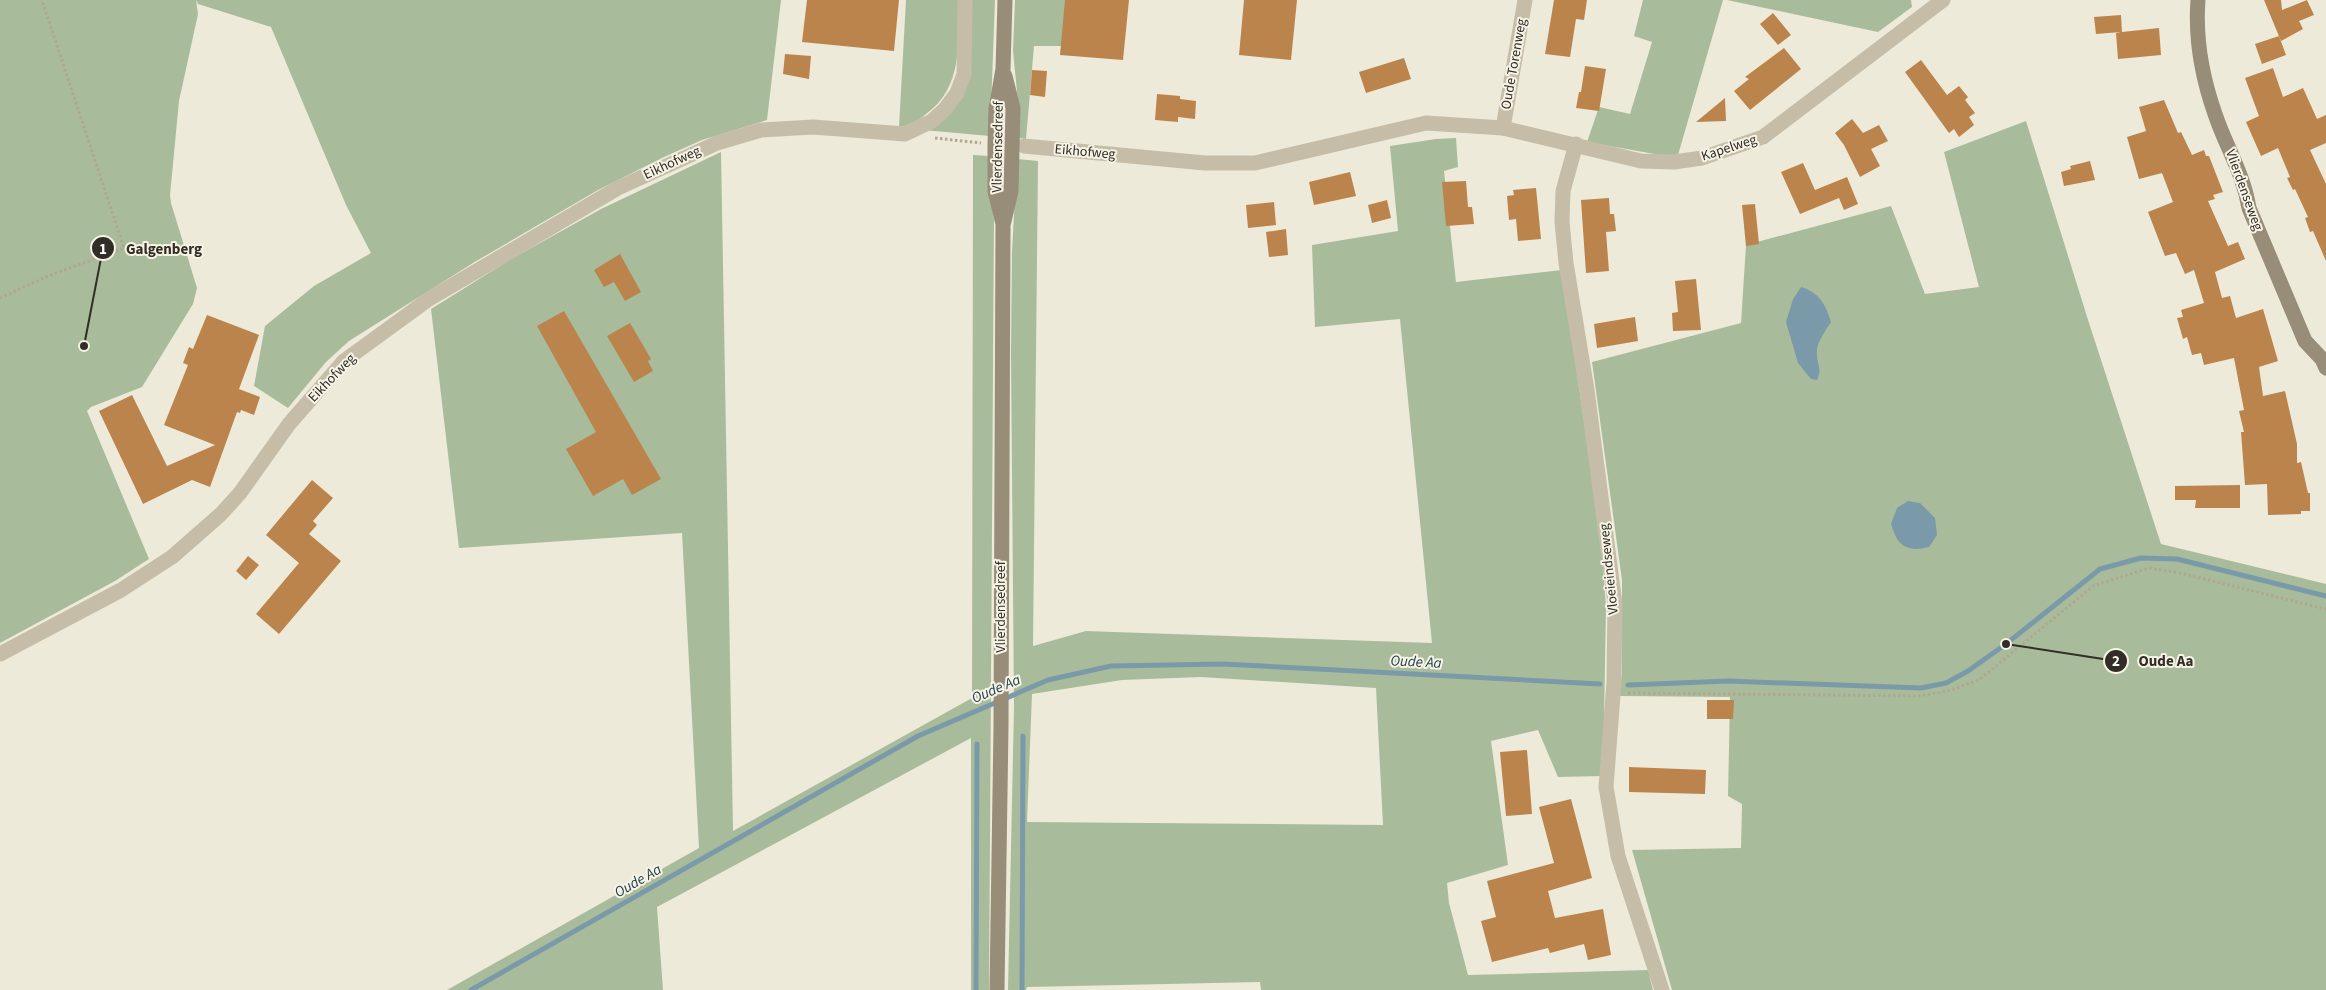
<svg xmlns="http://www.w3.org/2000/svg" width="2326" height="990" viewBox="0 0 2326 990" font-family="'Source Sans 3',sans-serif">
  <rect width="100%" height="100%" fill="#eeead9"/>
  <g fill="#a8bc9b" fill-rule="evenodd">
    <path d="M0,0H781L767,120L702,140L664,157L598,190L473,263L349,341L326,362L288,408L254,386L265,326L314,286L371,253L346,205L271,27L198,4L196,0L198,14L179,101L170,195L171,203L197,288L193,304L142,387L91,407L87,411L149,559L115,581L0,643Z"/>
    <path d="M906,0H958C958,41 964,87 926,114C918,121 910,126 899,127Z"/>
    <path d="M971,0H995L990,136L923,130L960,94Z"/>
    <path d="M1015,0H1068L1064,46H1034L1026,139L1018,138L1019,112L1013,51Z"/>
    <path d="M1643,0H1723L1678,155L1666,156L1587,142L1599,107L1630,114L1652,42L1634,36Z"/>
    <path d="M1727,0H1911L1912,7L1878,32Z"/>
    <path d="M2026,121L2089,323L2161,544L2326,584V990H1672L1632,850L1741,848L1742,804L1728,796L1730,697L1619,696L1622,673V580L1592,362L1741,323L1746,245L1891,206L1925,294L1979,287L1944,152Z"/>
    <path d="M1456,138L1458,167L1444,171L1456,282L1562,270L1600,531L1606,607L1603,776L1558,777L1538,730L1491,741L1508,865L1447,883L1449,903L1468,975L1648,970L1653,990H1261L1260,982L1027,987L1026,990H1008L1014,707L1011,354L1012,252L1017,159L1038,161L1033,646L1086,631L1432,643L1400,319L1315,327L1312,245L1398,231L1390,146L1436,139ZM1201,677L1376,688L1383,825L1027,822L1032,694L1122,680Z"/>
    <path d="M721,152L733,831L972,698L973,155L990,156L989,188L994,220L989,990H971V738L657,907L663,990H447L699,848L682,533L459,548L431,309L513,258L601,209Z"/>
  </g>
  <g fill="#7b9aa9">
    <path d="M1801,287C1819,292 1826,305 1831,322C1825,332 1815,343 1817,356C1818,367 1822,370 1817,380L1811,379L1798,363L1786,322L1793,299Z"/>
    <path d="M1908,501L1920,503L1935,518L1937,535L1929,547C1906,553 1897,545 1891,524L1897,508Z"/>
  </g>
  <g fill="none" stroke-linecap="round" stroke-linejoin="round">
    <g stroke="#7b9aa9" stroke-width="5">
      <path d="M1628,685L1728,681L1921,688L1946,683L1968,671L2006,644L2100,569L2141,558L2177,559L2326,596"/>
      <path d="M471,990L918,736L1048,680L1111,666L1223,664L1600,684"/>
      <path d="M976,990L977,744"/>
      <path d="M1022,990L1023,736"/>
    </g>
  </g>
  <g fill="#ba844c">
    <path d="M807,0H899L894,51L802,42Z"/>
    <path d="M1065,0H1129L1123,60L1060,55Z"/>
    <path d="M1244,0H1297L1291,60L1239,55Z"/>
    <path d="M1554,0H1587L1584,20L1576,19L1570,57L1545,54Z"/>
    <path d="M2264,0H2281L2282,10L2307,0L2314,15L2299,21L2303,29L2281,41Z"/>
    <path d="M1773,13L1791,35L1778,45L1760,24Z"/>
    <path d="M2121,15L2122,32L2159,28L2161,55L2118,59L2116,33L2121,32L2096,34L2094,17Z"/>
    <path d="M2279,36L2286,55L2262,64L2255,44Z"/>
    <path d="M1784,48L1801,69L1750,110L1734,91L1749,79L1745,77Z"/>
    <path d="M785,54L811,56L809,79L783,74Z"/>
    <path d="M1404,58L1411,79L1366,93L1359,72Z"/>
    <path d="M1921,60L1947,95L1959,86L1968,97L1965,100L1975,113L1969,117L1974,125L1959,137L1954,129L1949,133L1905,72Z"/>
    <path d="M1585,66L1606,69L1599,111L1576,108L1579,92H1581Z"/>
    <path d="M2273,68L2283,97L2303,88L2317,119L2326,115V143L2310,150L2326,184V261L2313,231L2310,232L2305,218L2308,217L2295,189L2293,190L2287,178L2290,177L2278,148L2261,156L2246,122L2259,116L2245,78Z"/>
    <path d="M1032,70L1047,71L1045,97L1030,95Z"/>
    <path d="M1157,94L1180,96V99L1196,101L1195,119L1178,117V122L1155,120Z"/>
    <path d="M1725,98L1726,121L1696,122Z"/>
    <path d="M2164,100L2178,133L2181,132L2192,155L2204,150L2206,156H2209L2223,192L2213,195L2215,199L2208,201L2228,246L2238,242L2245,259L2215,272L2222,298L2230,296L2236,318L2263,309L2278,361L2259,367L2263,396L2285,391L2297,444V463L2301,462L2308,493H2310V511H2301V514L2268,515L2267,484L2245,485L2241,432H2244L2239,411L2244,410L2234,358L2204,365L2201,353L2192,355L2187,337L2183,339L2177,318L2183,317L2181,310L2204,303L2194,270L2185,274L2176,253L2165,256L2148,212L2173,202L2162,173L2139,179L2127,137L2146,131L2139,107Z"/>
    <path d="M1852,119L1863,133L1879,125L1888,141L1871,149L1880,166L1860,177L1844,145L1835,133Z"/>
    <path d="M2090,161L2095,180L2064,186L2061,172L2071,169L2070,166Z"/>
    <path d="M1803,163L1815,190L1847,177L1858,204L1844,210L1839,198L1800,214L1781,172Z"/>
    <path d="M1350,172L1356,196L1314,205L1309,182Z"/>
    <path d="M1466,181L1468,207H1472L1474,224L1446,226L1442,182Z"/>
    <path d="M1536,188L1541,239L1518,241L1516,219L1509,220L1507,196L1514,195L1513,190Z"/>
    <path d="M1609,198L1610,214H1614L1616,231L1606,232L1609,271L1586,273L1581,200Z"/>
    <path d="M1387,200L1391,218L1372,223L1368,205Z"/>
    <path d="M1274,202L1276,225L1248,228L1246,205Z"/>
    <path d="M1755,204L1759,244L1746,246L1742,205Z"/>
    <path d="M1286,229L1288,255L1269,257L1266,232Z"/>
    <path d="M620,254L641,292L625,301L614,282L604,287L594,270Z"/>
    <path d="M1696,279L1701,330L1673,331L1672,313L1678,312L1675,281Z"/>
    <path d="M564,311L661,479L632,495L623,479L593,496L566,449L596,432L537,326Z"/>
    <path d="M207,315L259,335L239,389L260,397L254,415L241,410L240,413L237,412L210,487L192,480L143,504L99,411L132,395L167,466L215,445L164,425L188,365L183,363L189,347L193,349Z"/>
    <path d="M1635,317L1638,341L1597,348L1594,324Z"/>
    <path d="M630,323L651,359L648,361L653,371L634,382L607,336Z"/>
    <path d="M312,480L333,498L313,521L317,525L309,534L341,561L279,634L256,614L299,563L266,535Z"/>
    <path d="M2240,485V508H2195L2196,500H2175V486Z"/>
    <path d="M248,556L259,565L246,580L236,571Z"/>
    <path d="M1707,700H1734L1733,719H1707Z"/>
    <path d="M1527,750L1532,814L1506,816L1500,752Z"/>
    <path d="M1629,767L1706,770L1705,794L1629,792Z"/>
    <path d="M1571,799L1592,878L1548,891L1555,918L1603,909L1611,955L1588,960L1584,944L1550,953L1548,948L1492,962L1481,921L1496,917L1487,881L1554,863L1539,807Z"/>
  </g>
  <g fill="none" stroke-linecap="round" stroke-linejoin="round">
    <g stroke="#b1a791" stroke-width="3" stroke-dasharray="2.5 2.5" stroke-linecap="butt">
      <path d="M935,138L981,143"/>
      <path d="M0,298L48,276L124,248L42,0"/>
      <path d="M1628,693L1919,696L1948,691L1979,680L2093,586L2149,568L2180,573L2326,609"/>
    </g>
    <g stroke="#c5bda7" stroke-width="15">
      <path d="M1503,128L1525,0"/>
      <path d="M1576,144L1563,191L1562,222L1566,263L1587,390L1615,604L1614,682L1606,787L1618,856L1662,990"/>
      <path d="M1024,146L1205,163H1255L1426,123L1503,128L1641,161L1674,162L1702,158L1763,137L1943,0"/>
      <path d="M0,654L121,590L172,557L221,514L240,493L289,424L344,361L429,299L618,188L717,143L761,130L813,127L905,134L932,121L945,109L957,93L964,74L965,0"/>
    </g>
    <g stroke="#988d78" stroke-width="15">
      <path d="M2198,0C2195,39 2202,77 2215,114C2226,147 2243,172 2249,208L2305,341L2322,359L2326,368"/>
      <path d="M1004,221L1011,191L1013,108L1005,76"/>
      <path d="M997,990L1001,727L1003,224L995,191V145L996,109L1003,69L1005,0"/>
    </g>
  </g>
  <g text-anchor="middle" dominant-baseline="central" stroke-width="4" stroke-linejoin="round" paint-order="stroke">
    <g font-size="14" fill="#322d27" stroke="#f7f3e5">
      <text transform="translate(1514 64) rotate(-80)">Oude Torenweg</text>
      <text transform="translate(998 147) rotate(-89)">Vlierdensedreef</text>
      <text transform="translate(1729 148) rotate(-18)">Kapelweg</text>
      <text transform="translate(1085 152) rotate(5)">Eikhofweg</text>
      <text transform="translate(672 163) rotate(-25)">Eikhofweg</text>
      <text transform="translate(2244 190) rotate(70)">Vlierdenseweg</text>
      <text transform="translate(332 378) rotate(-46)">Eikhofweg</text>
      <text transform="translate(1609 569) rotate(-96)">Vloeieindseweg</text>
      <text transform="translate(1001 607) rotate(-90)">Vlierdensedreef</text>
    </g>
    <g font-size="15" font-style="italic" fill="#204050" stroke="#f7f3e5">
      <text transform="translate(1416 662) rotate(3)">Oude Aa</text>
      <text transform="translate(996 689) rotate(-23)">Oude Aa</text>
      <text transform="translate(638 881) rotate(-30)">Oude Aa</text>
    </g>
  </g>
  <path fill="none" stroke="#322d27" stroke-width="2" d="M84 346L103 248M2006 644L2116 661"/>
  <g fill="#322d27" stroke="#f7f3e5" stroke-width="2">
    <circle cx="84" cy="346" r="5"/>
    <circle cx="2006" cy="644" r="5"/>
    <circle cx="103" cy="248" r="12"/>
    <circle cx="2116" cy="661" r="12"/>
  </g>
  <g font-size="15" text-anchor="middle" font-weight="bold" fill="#fff">
    <text x="103" y="254">1</text>
    <text x="2116" y="666">2</text>
  </g>
  <g font-size="15" text-anchor="middle" font-weight="bold" fill="#322d27" stroke="#f7f3e5" stroke-width="4" stroke-linejoin="round" paint-order="stroke">
    <text x="164" y="254">Galgenberg</text>
    <text x="2166" y="666">Oude Aa</text>
  </g>
</svg>
